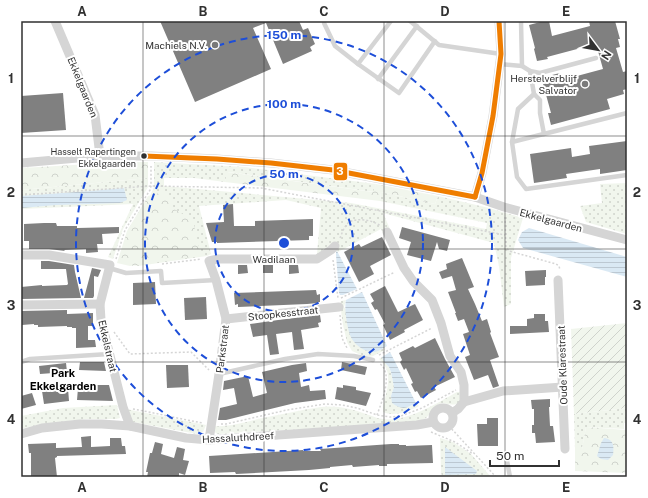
<svg xmlns="http://www.w3.org/2000/svg" width="648" height="498" viewBox="0 0 648 498" font-family="'Public Sans',sans-serif">
  <defs>
    <pattern id="grass-dots" width="8" height="8" patternUnits="userSpaceOnUse"><rect width="8" height="8" fill="#f1f6ed"/><path d="M2 2h.1M6 6h.1" fill="none" stroke="#cfd3cc" stroke-width="1.8" stroke-linecap="round"/></pattern>
    <pattern id="forest-crowns" width="20" height="18" patternUnits="userSpaceOnUse"><rect width="20" height="18" fill="#f1f6ed"/><path d="M2 6a3 3 0 1 1 6 0M12 15a3 3 0 1 1 6 0" fill="none" stroke="#cfd3cc"/></pattern>
    <pattern id="garden-furrows" width="10" height="10" patternUnits="userSpaceOnUse"><rect width="10" height="10" fill="#f1f6ed"/><path d="M-1 1l2-2M0 10L10 0M9 11l2-2" fill="none" stroke="#cfd3cc"/></pattern>
    <pattern id="water-rules" width="6" height="5" patternUnits="userSpaceOnUse"><rect width="6" height="5" fill="#dae9f4"/><path d="M0 2.5h6" fill="none" stroke="#bcc8d2"/></pattern>
  </defs>
  <rect width="100%" height="100%" fill="#fff"/>
  <g fill="url(#grass-dots)">
    <path d="M154,162L245,167L376,184L374,192L228,172L225,182L194,178H164V186L351,203L486,229L487,223L380,201L381,192L435,204L438,196L489,208L523,218L511,258V304L504,307L499,266L494,243L383,213L390,229L383,233L381,229L338,252L337,251L336,252L331,245L317,254L321,208L286,200L199,206L211,254L207,256L138,266L118,262L129,228L150,196L154,187Z"/>
    <path d="M148,178V187L123,229L113,259L108,257L133,204L21,209V190Z"/>
    <path d="M627,183V234L586,222L580,206L602,203L600,184Z"/>
    <path d="M346,300L344,307L380,350L384,348L385,350L373,356L370,357L361,355L352,351L347,342L343,325L340,304L341,301Z"/>
    <path d="M382,357L384,362L389,367L391,372L394,387L391,396L409,407L416,403L419,406C410,411 393,417 383,412V408C386,391 395,372 379,359Z"/>
    <path d="M457,392H460V402C451,408 447,401 439,404C433,406 431,414 426,418C421,422 411,422 404,423L219,434C215,434 214,431 213,426C228,427 243,423 258,419C279,415 300,410 321,407C336,405 352,409 366,414C370,415 374,417 377,418C404,425 435,404 457,392Z"/>
    <path d="M117,405L120,418L116,419H87L41,424L21,429V416L63,408Z"/>
    <path d="M627,408V423H624V429L586,427L582,449H575L574,414Z"/>
    <path d="M126,409L206,425L203,432L197,434L133,422Z"/>
    <path d="M440,438L453,442L471,454L491,477H442L441,472Z"/>
  </g>
  <g fill="url(#forest-crowns)">
    <path d="M126,162H148V178L21,190V168Z"/>
    <path d="M227,172L373,192L376,184L438,196L435,204L381,192L380,201L225,182Z"/>
    <path d="M167,191L174,209L193,220L201,256L130,266L117,263L127,231L148,196Z"/>
    <path d="M586,427L627,430V473L575,471V449H582Z"/>
  </g>
  <path fill="url(#garden-furrows)" d="M627,323V408L574,414L571,329Z"/>
  <g fill="url(#water-rules)">
    <path d="M124,188L127,200L120,203L56,205L21,208V196L90,191Z"/>
    <path d="M529,228L627,257V277L523,248L518,240L522,232Z"/>
    <path d="M337,251L357,289L343,295H340L339,293L336,255V252Z"/>
    <path d="M362,292L387,346C383,348 379,351 375,352C365,353 353,344 350,335C347,326 344,308 346,300Z"/>
    <path d="M390,352L416,403C406,409 402,410 392,403L391,396L394,387L391,372L389,367L384,362L382,357Z"/>
    <path d="M604,438C614,439 614,447 613,455L608,460L601,459L597,456L601,443Z"/>
    <path d="M445,447L477,471L476,474L445,475Z"/>
  </g>
  <g fill="#808080">
    <path d="M160,21H299L303,30L308,28L315,44L310,47L312,51L283,64L266,23L253,28L271,69L195,102Z"/>
    <path d="M544,21H549L552,36L590,26L589,21H615L620,39H618L620,47L616,48L623,72L627,71V89L623,90L624,94L607,99L610,109L551,125L548,113H551L542,80L552,77V75L560,73L562,80L603,69L596,44L547,57L548,59L537,61L534,49L535,48L529,25Z"/>
    <path d="M63,93L66,130L21,133V96Z"/>
    <path d="M627,141V170L600,174V169L566,174L567,178L534,183L530,154L571,148L572,157L590,154L589,146Z"/>
    <path d="M233,204L234,226H255V221L313,219V236H309V240L217,243V242H212L206,223L224,222L223,205Z"/>
    <path d="M44,223H56L57,226H77V228L119,227V233L102,234L103,244H97L98,252L86,253V249L64,250L65,251L49,249H29V241H24V224Z"/>
    <path d="M402,227L450,240L447,251L439,249L437,242L431,261L407,255L411,242L399,238Z"/>
    <path d="M382,237L391,255L370,266L374,274L359,282L344,252L359,244L361,247Z"/>
    <path d="M462,258L474,287L468,289L475,304L482,321L487,319L491,332L490,333L499,357L490,360L499,386L493,388L488,375L474,380L465,357L470,355L463,334L469,332L464,319L458,321L455,313H456L448,292L456,290L452,276L442,279L439,272L447,269L446,264Z"/>
    <path d="M41,261H49L74,265L75,272L81,298L21,299V287L42,285V286L67,285L68,284L66,269H41Z"/>
    <path d="M238,265H247L248,273L238,274Z"/>
    <rect x="263" y="265" width="10" height="8"/>
    <path d="M289,265H298L299,273L289,274Z"/>
    <path d="M92,268L101,270L98,277L94,276V296L93,298H84Z"/>
    <path d="M546,270V277H545V285L526,286L525,271Z"/>
    <path d="M155,282L156,304L133,305V283Z"/>
    <path d="M385,286L398,312L415,304L423,320L404,330L405,332L390,340L383,325L385,324L377,309L375,310L371,303L374,301L370,294Z"/>
    <path d="M316,290L317,295L320,294V302H318V303L307,304L238,307V304L235,305L234,293Z"/>
    <path d="M206,297L207,319L185,320L184,298Z"/>
    <path d="M67,310V314L93,313V326H88V340H95L96,347L76,348V328H72V327H67V326L38,327V325H34V324L22,325L21,323V311Z"/>
    <path d="M534,314H545V321H548L549,332L510,334V326H527V319L534,318Z"/>
    <path d="M320,315L321,322L318,323L319,327L301,330L304,349L294,350L292,332L276,334L279,354L270,355L267,335L253,337L250,324L278,320Z"/>
    <path d="M435,338L445,359L455,377L434,387L436,390L421,398L417,391L415,392L411,384L413,383L406,368L404,370L400,362L402,360L399,353L413,346L415,348Z"/>
    <path d="M80,362H104L106,371L79,370Z"/>
    <path d="M342,362L367,367L365,375L341,370Z"/>
    <path d="M66,363L67,372L40,374L39,366Z"/>
    <path d="M306,363L307,371L299,373L301,387L309,385L310,391L325,390L326,399L295,403L226,420H218L220,408L237,404L234,388L223,390L224,381L248,376L253,397L267,393L262,372L292,365Z"/>
    <path d="M166,365H188L189,387L167,388Z"/>
    <path d="M65,385L66,389L68,388L69,401L44,404L42,391L51,390V387Z"/>
    <path d="M84,385H109L113,401L77,400L78,388H84Z"/>
    <path d="M343,385L356,387V390L371,393L366,406L335,399L337,387L343,388Z"/>
    <path d="M32,393L36,405L21,409V396Z"/>
    <path d="M550,399V407H549L550,426H553L555,442L536,443L535,433H532V425H534V409H532L531,400Z"/>
    <path d="M487,418H498V446H478L477,424H487Z"/>
    <path d="M91,436V447L110,446V438H121L122,446H125L126,454L57,456V457L55,458L57,477H31V453H29L28,444L56,443V448L82,447L81,437Z"/>
    <path d="M155,442L163,444L161,454L174,458L177,447L185,449L183,460L189,461L185,475L179,473V477H147L148,472H146L150,453H152Z"/>
    <path d="M391,444H399V445H406V446L432,445L433,463L387,464V466H379V465L353,467L352,465L330,467V468L309,470L236,474L235,472L210,473L209,456L303,450V451H321L320,449Z"/>
  </g>
  <g fill="none" stroke-linecap="round" stroke-linejoin="round">
    <g stroke="#d5d5d5" stroke-width="1.5" stroke-dasharray="2 2" stroke-linecap="butt">
      <path d="M21,195L151,186L261,188L505,235"/>
      <path d="M505,217L506,247L509,251L556,264L559,266L560,270"/>
      <path d="M340,238C342,233 344,227 348,223C356,217 373,220 381,226"/>
      <path d="M116,259L125,230L150,190L151,186V166"/>
      <path d="M333,260L338,298"/>
      <path d="M162,264L201,259"/>
      <path d="M341,298L395,272"/>
      <path d="M340,315L342,338L347,348"/>
      <path d="M114,332L130,354L191,352L209,370"/>
      <path d="M379,355L432,328"/>
      <path d="M133,409C156,413 180,419 203,423"/>
      <path d="M377,415C382,401 394,373 379,363"/>
      <path d="M221,424H226L287,410L325,404L342,405L357,408L377,415L390,417L401,416L422,408L456,390"/>
      <path d="M449,426L496,477"/>
      <path d="M431,432L455,442L473,454"/>
    </g>
    <g stroke="#d5d5d5" stroke-width="4.5">
      <path d="M410,21L439,45L501,54"/>
      <path d="M521,21L522,66"/>
      <path d="M324,23L335,46L358,64L399,93L435,41"/>
      <path d="M358,64L391,21"/>
      <path d="M500,64L522,66L530,71L534,94L518,109L512,142L517,177L526,189L627,175"/>
      <path d="M530,71L540,73L596,58"/>
      <path d="M378,79L417,26"/>
      <path d="M534,94L540,100V113L544,134"/>
      <path d="M512,142L627,113"/>
      <path d="M109,268L126,273L161,271L162,283L216,280"/>
      <path d="M21,362L30,359L109,354"/>
      <path d="M219,374L285,359L318,354L354,356L373,360"/>
      <path d="M507,461L510,477"/>
    </g>
    <g stroke="#d5d5d5" stroke-width="9">
      <path d="M55,21L95,115L100,156"/>
      <path d="M21,163L100,156H151L217,159L271,163L333,170L475,197L504,207L627,240"/>
      <path d="M475,197L482,173L493,116L501,54L499,21"/>
      <path d="M387,232L404,268L413,281L432,300L441,323L450,356L461,372L464,385V402L458,409L452,413"/>
      <path d="M21,255H49L110,265L100,304L101,320L123,407L130,426"/>
      <path d="M558,280L565,449"/>
      <path d="M21,305L100,304"/>
      <path d="M226,319L339,307"/>
      <path d="M464,402L503,391L563,387"/>
      <circle cx="443" cy="418" r="10"/>
      <path d="M21,434L42,428L80,424H102L130,426L186,438L209,440L417,425L433,422"/>
      <path d="M209,440L219,374L226,319L216,280L209,261L218,259H317L331,250L335,246"/>
    </g>
    <g stroke="#fff" stroke-width="8">
      <g id="bus-1">
        <path d="M144,156L217,159L271,163L333,170L475,197"/>
        <path d="M475,197L482,173L493,116L501,54L499,21"/>
      </g>
    </g>
    <use href="#bus-1" stroke="#ef7d00" stroke-width="5"/>
  </g>
  <path fill="none" stroke="#313131" stroke-width="1" stroke-opacity="0.55" d="M143,21V477M264,21V477M384,21V477M505,21V477M21,136H627M21,249H627M21,362H627"/>
  <g fill="none" stroke="#1d4ed8" stroke-width="2" stroke-dasharray="7 5">
    <circle cx="284" cy="243" r="69"/>
    <circle cx="284" cy="243" r="139"/>
    <circle cx="284" cy="243" r="208"/>
  </g>
  <g fill="#797979" stroke="#fff" stroke-width="1.5">
    <circle cx="215" cy="45" r="4"/>
    <circle cx="585" cy="84" r="4"/>
  </g>
  <circle fill="#313131" stroke="#fff" stroke-width="1.5" cx="144" cy="156" r="3.5"/>
  <g text-anchor="middle" dominant-baseline="central" stroke-width="4" stroke-linejoin="round" paint-order="stroke">
    <g font-size="9" fill="#313131" stroke="#fff" text-anchor="end">
      <text x="136" y="151">Hasselt Rapertingen<tspan x="136" dy="12">Ekkelgaarden</tspan></text>
    </g>
    <g font-size="10" fill="#313131" stroke="#fff" text-anchor="end">
      <text x="207" y="45">Machiels N.V.</text>
      <text x="577" y="78">Herstelverblijf<tspan x="577" dy="12">Salvator</tspan></text>
    </g>
    <g font-size="10" fill="#313131" stroke="#fff">
      <text transform="translate(83 87) rotate(68)">Ekkelgaarden</text>
      <text transform="translate(551 220) rotate(15)">Ekkelgaarden</text>
      <text x="274" y="259">Wadilaan</text>
      <text transform="translate(283 313) rotate(-6)">Stoopkesstraat</text>
      <text transform="translate(108 346) rotate(77)">Ekkelstraat</text>
      <text transform="translate(222 349) rotate(-83)">Parkstraat</text>
      <text transform="translate(562 365) rotate(-92)">Oude Klarestraat</text>
      <text transform="translate(238 437) rotate(-3)">Hassaluthdreef</text>
    </g>
    <g font-size="11" font-weight="bold" fill="#000" stroke="#fff">
      <text x="63" y="373">Park<tspan x="63" dy="13">Ekkelgarden</tspan></text>
    </g>
  </g>
  <circle cx="284" cy="243" r="6" fill="#1d4ed8" stroke="#fff" stroke-width="2"/>
  <g font-size="12" text-anchor="middle" font-weight="bold" fill="#1d4ed8" stroke="#fff" stroke-width="4" stroke-linejoin="round" paint-order="stroke">
    <text x="284" y="39">150 m</text>
    <text x="284" y="108">100 m</text>
    <text x="284" y="178">50 m</text>
  </g>
  <rect stroke="#fff" stroke-width="1.5" x="333" y="162" width="15" height="19" rx="4" fill="#ef7d00"/>
  <g font-size="11" text-anchor="middle" font-weight="bold" fill="#fff">
    <text x="340" y="175">3</text>
  </g>
  <rect width="648" height="498" fill="none" stroke="#ffffff" stroke-width="44"/>
  <g transform="translate(598 50) rotate(122)" stroke="#ffffff" stroke-width="3" paint-order="stroke">
  <path d="M0-3L7 15L0 10L-7 15Z" fill="#313131"/>
  <text y="-6" font-size="11" font-weight="bold" text-anchor="middle" fill="#313131">N</text>
  </g>
  <path d="M490 460v6h69v-6" fill="none" stroke="#313131" stroke-width="2"/>
  <text x="496" y="460" font-size="12" fill="#313131" stroke="#ffffff" stroke-width="3" paint-order="stroke">50 m</text>
  <rect x="22" y="22" width="604" height="454" fill="none" stroke="#313131" stroke-width="1.5"/>
  <g font-size="13" text-anchor="middle" font-weight="bold" fill="#313131">
    <text x="82" y="16">A</text>
    <text x="203" y="16">B</text>
    <text x="324" y="16">C</text>
    <text x="445" y="16">D</text>
    <text x="566" y="16">E</text>
    <text x="11" y="83">1</text>
    <text x="637" y="83">1</text>
    <text x="11" y="197">2</text>
    <text x="637" y="197">2</text>
    <text x="11" y="310">3</text>
    <text x="637" y="310">3</text>
    <text x="11" y="424">4</text>
    <text x="637" y="424">4</text>
    <text x="82" y="492">A</text>
    <text x="203" y="492">B</text>
    <text x="324" y="492">C</text>
    <text x="445" y="492">D</text>
    <text x="566" y="492">E</text>
  </g>
</svg>
